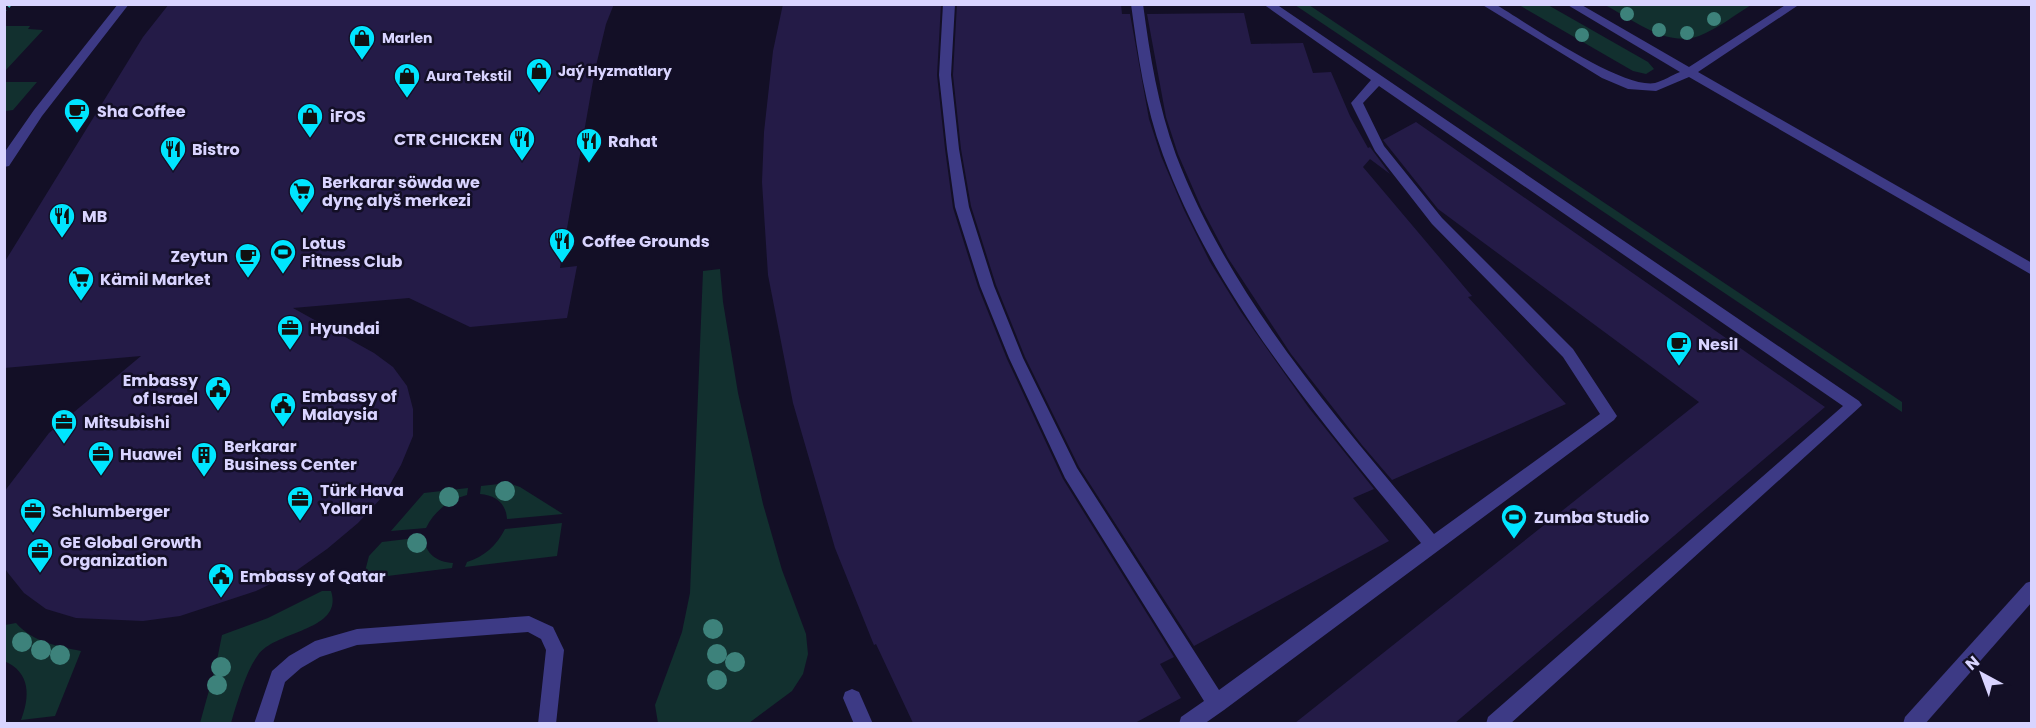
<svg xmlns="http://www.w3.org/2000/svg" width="2036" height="728" viewBox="0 0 2036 728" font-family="Poppins,sans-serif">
  <rect width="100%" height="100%" fill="#130f26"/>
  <g fill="#12302f">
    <path d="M1295,5H1309L1902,402V412Z"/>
    <path d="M1519,5H1548L1648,62L1654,69L1646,74L1633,71Z"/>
    <path d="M1605,5L1751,4V5C1735,15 1717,29 1699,36C1667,48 1632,19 1605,5Z"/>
    <path d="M5,26H30L28,29L43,30L5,71Z"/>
    <path d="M4,82H37L13,110L5,111Z"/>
    <path d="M720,269L723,302L738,393L763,504L782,570L806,634L808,654L803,674L792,691L749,723H658L655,705L682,632L690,593L703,271Z"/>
    <path d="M508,483L520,487L563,514L507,519C506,503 495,495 480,494L481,486Z"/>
    <path d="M468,488L467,495C449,500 435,510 426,528L391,531L424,493Z"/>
    <path d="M562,523L557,556L465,567L467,562C484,557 497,545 505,529Z"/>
    <path d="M424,537C425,554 437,562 453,563L452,568L363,579L369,556L382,542Z"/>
    <path d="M322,591H331C344,631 276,630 258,655C246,671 237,703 231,723H200L216,665L222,635L268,618Z"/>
    <path d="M16,623C33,642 57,646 81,651L55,716L21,720C30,697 31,672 4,661L5,625Z"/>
  </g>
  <g fill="#241b47">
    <path d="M169,4H614L606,24L595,70L560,268L577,266L567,318L470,327L409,298L293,308L374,353L393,367L407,386L413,409V436L401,465L384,495L358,523L327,549L293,573L256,591L180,616L143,621L76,618L46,609L24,593L8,573L4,567V492L49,433L141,356L4,368V263L143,37Z"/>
    <path d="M783,4H941L937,75L945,149L953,208L978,287L1007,359L1063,479L1174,657L1160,664L1181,698L1135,723H913L876,644L874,645L835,548L793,403L768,275L762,182L764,132L773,51Z"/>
    <path d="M957,4H1121L1122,14H1130L1149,119L1161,156L1184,210L1210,262L1241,312L1309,408L1374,489L1353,498L1389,541L1194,646L1079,467L1025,357L996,285L971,206L961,149L953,75Z"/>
    <path d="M1244,13L1251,44L1303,43L1313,73L1331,72L1350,116L1368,148L1370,147L1390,174L1370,159L1363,167L1472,296L1468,297L1566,404L1392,480L1362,445L1291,354L1228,258L1201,207L1178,154L1166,117L1147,14Z"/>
    <path d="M1416,122L1825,407L1455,723H1295L1699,402L1438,209L1383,140Z"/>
  </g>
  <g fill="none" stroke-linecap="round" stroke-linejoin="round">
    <path stroke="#2fb8b0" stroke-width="3" stroke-dasharray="2 4" stroke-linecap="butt" d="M4,11L11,4"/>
    <g fill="#3d3a85" fill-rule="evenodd">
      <path d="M118,4H129L42,116L9,166L4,167V153L34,110Z"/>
      <path d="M943,4H955L951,75L959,149L969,207L994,286L1023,358L1077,468L1219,690L1421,543C1324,424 1217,302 1163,155C1145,106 1138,56 1131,4H1143C1150,56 1158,106 1176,155C1231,299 1337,418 1434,534L1600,414L1563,357L1432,224L1375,151L1351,103L1371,80L1263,4H1276L1859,401L1862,405L1510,724H1486L1488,717L1843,406L1379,86L1363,103L1384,146L1442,218L1573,349L1617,416L1614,420L1224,710L1204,724H1179L1181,717L1204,701L1065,478L1009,358L980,286L955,207L947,149L939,75Z"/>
      <path d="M1481,4H1495C1527,23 1622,89 1655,83C1663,81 1672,75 1680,72L1566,4H1580L1689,67L1787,4H1800L1698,72L2032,263V275L1689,77L1656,91L1628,89L1602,78Z"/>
      <path d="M2032,581V602L1925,724H1903L1905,717L2026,583Z"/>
      <path d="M529,616L553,627L564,650L556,724H538L546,650L541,639L528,632L357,645L320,657L301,668L285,682L273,724H254L272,671L289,656L315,641L357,629Z"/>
      <path d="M852,689L859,692L873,724H854L843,698L845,692Z"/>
    </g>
  </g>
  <g fill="#3d827b">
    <circle cx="1627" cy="14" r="7"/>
    <circle cx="1714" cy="19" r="7"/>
    <circle cx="1659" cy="30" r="7"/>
    <circle cx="1687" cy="33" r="7"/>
    <circle cx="1582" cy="35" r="7"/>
    <circle cx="505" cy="491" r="10"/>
    <circle cx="449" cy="497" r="10"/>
    <circle cx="417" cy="543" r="10"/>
    <circle cx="713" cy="629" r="10"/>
    <circle cx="22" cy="642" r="10"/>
    <circle cx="41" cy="650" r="10"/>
    <circle cx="717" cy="654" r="10"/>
    <circle cx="60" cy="655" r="10"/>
    <circle cx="735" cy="662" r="10"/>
    <circle cx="221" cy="667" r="10"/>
    <circle cx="717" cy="680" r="10"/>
    <circle cx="217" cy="685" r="10"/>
  </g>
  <defs>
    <g id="shop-pin" transform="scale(1.35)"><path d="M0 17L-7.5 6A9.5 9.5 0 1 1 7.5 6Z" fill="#00e5ff" stroke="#130f26"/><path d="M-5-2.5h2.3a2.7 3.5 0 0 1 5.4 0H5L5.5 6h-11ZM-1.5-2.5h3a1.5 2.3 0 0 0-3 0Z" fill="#111"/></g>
    <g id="cafe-pin" transform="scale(1.35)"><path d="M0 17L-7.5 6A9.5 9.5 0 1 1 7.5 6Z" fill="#00e5ff" stroke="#130f26"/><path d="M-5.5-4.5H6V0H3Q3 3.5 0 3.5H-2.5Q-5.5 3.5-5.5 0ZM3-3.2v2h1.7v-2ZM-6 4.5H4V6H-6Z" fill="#111"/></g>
    <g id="restaurant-pin" transform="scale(1.35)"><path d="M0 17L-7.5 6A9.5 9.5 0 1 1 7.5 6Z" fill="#00e5ff" stroke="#130f26"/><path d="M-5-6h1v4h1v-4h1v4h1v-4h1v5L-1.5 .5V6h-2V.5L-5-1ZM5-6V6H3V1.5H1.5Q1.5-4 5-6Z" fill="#111"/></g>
    <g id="supermarket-pin" transform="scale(1.35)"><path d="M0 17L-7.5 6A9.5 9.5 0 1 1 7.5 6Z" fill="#00e5ff" stroke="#130f26"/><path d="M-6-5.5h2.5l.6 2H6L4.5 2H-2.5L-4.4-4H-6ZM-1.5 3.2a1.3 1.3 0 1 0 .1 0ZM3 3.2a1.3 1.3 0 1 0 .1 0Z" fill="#111"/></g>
    <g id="stadium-pin" transform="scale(1.35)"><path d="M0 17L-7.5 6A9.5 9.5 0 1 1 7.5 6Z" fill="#00e5ff" stroke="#130f26"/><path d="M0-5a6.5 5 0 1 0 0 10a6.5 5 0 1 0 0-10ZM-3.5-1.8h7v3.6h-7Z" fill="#111"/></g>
    <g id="office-pin" transform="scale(1.35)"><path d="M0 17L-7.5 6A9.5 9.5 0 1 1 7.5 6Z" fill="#00e5ff" stroke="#130f26"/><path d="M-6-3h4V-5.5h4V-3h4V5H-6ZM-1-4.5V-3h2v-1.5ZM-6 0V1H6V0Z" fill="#111"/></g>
    <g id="civic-pin" transform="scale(1.35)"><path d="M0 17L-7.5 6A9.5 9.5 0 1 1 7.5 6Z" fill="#00e5ff" stroke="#130f26"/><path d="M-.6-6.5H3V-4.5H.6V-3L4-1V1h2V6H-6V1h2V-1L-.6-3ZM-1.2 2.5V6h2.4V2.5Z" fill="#111"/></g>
    <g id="building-pin" transform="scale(1.35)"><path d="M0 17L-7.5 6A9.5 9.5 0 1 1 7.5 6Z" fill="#00e5ff" stroke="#130f26"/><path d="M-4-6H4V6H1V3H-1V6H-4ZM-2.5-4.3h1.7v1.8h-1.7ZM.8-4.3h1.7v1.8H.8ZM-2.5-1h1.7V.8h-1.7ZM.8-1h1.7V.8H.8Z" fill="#111"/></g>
  </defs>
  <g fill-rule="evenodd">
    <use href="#shop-pin" x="362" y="38"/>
    <use href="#shop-pin" x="539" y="71"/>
    <use href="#shop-pin" x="407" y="76"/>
    <use href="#cafe-pin" x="77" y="111"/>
    <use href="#shop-pin" x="310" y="116"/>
    <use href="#restaurant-pin" x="522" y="139"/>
    <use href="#restaurant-pin" x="589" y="141"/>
    <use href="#restaurant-pin" x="173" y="149"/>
    <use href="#supermarket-pin" x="302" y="191"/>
    <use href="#restaurant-pin" x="62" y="216"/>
    <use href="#restaurant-pin" x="562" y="241"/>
    <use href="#stadium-pin" x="283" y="252"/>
    <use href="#cafe-pin" x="248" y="256"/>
    <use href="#supermarket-pin" x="81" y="279"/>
    <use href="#office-pin" x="290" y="328"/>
    <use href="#cafe-pin" x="1679" y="344"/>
    <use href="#civic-pin" x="218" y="389"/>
    <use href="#civic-pin" x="283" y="405"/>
    <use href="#office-pin" x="64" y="422"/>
    <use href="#office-pin" x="101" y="454"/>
    <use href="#building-pin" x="204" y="455"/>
    <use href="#office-pin" x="300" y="499"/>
    <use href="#office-pin" x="33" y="511"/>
    <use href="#stadium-pin" x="1514" y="517"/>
    <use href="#office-pin" x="40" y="551"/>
    <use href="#civic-pin" x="221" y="576"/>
  </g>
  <g text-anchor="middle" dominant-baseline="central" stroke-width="5" stroke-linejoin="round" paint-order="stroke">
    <g font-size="14" font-weight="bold" fill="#d9d4ff" stroke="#130f26" text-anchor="start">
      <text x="382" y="38">Marlen</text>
      <text x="558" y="71">Jaý Hyzmatlary</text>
      <text x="426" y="76">Aura Tekstil</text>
    </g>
    <g font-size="16" font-weight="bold" fill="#d9d4ff" stroke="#130f26" text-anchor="start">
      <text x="97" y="111">Sha Coffee</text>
      <text x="330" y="116">iFOS</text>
      <text x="502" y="139" text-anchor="end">CTR CHICKEN</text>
      <text x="608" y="141">Rahat</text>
      <text x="192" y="149">Bistro</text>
      <text x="322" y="182">Berkarar söwda we<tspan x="322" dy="18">dynç alyš merkezi</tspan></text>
      <text x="82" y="216">MB</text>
      <text x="582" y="241">Coffee Grounds</text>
      <text x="302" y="243">Lotus<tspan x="302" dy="18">Fitness Club</tspan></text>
      <text x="228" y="256" text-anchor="end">Zeytun</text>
      <text x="100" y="279">Kämil Market</text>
      <text x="310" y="328">Hyundai</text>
      <text x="1698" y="344">Nesil</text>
      <text x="198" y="380" text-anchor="end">Embassy<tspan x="198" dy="18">of Israel</tspan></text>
      <text x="302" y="396">Embassy of<tspan x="302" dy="18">Malaysia</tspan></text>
      <text x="84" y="422">Mitsubishi</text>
      <text x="224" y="446">Berkarar<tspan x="224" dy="18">Business Center</tspan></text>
      <text x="120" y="454">Huawei</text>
      <text x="320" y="490">Türk Hava<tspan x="320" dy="18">Yolları</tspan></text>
      <text x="52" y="511">Schlumberger</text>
      <text x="1534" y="517">Zumba Studio</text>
      <text x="60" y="542">GE Global Growth<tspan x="60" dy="18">Organization</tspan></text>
      <text x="240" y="576">Embassy of Qatar</text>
    </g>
  </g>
  <rect width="2036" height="728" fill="none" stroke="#d9d4ff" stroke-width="12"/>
  <g transform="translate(1982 674) rotate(319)" stroke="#130f26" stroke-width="4.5" paint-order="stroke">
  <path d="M0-4.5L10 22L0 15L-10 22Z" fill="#d9d4ff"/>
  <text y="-9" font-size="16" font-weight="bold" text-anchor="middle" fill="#d9d4ff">N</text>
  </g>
</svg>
